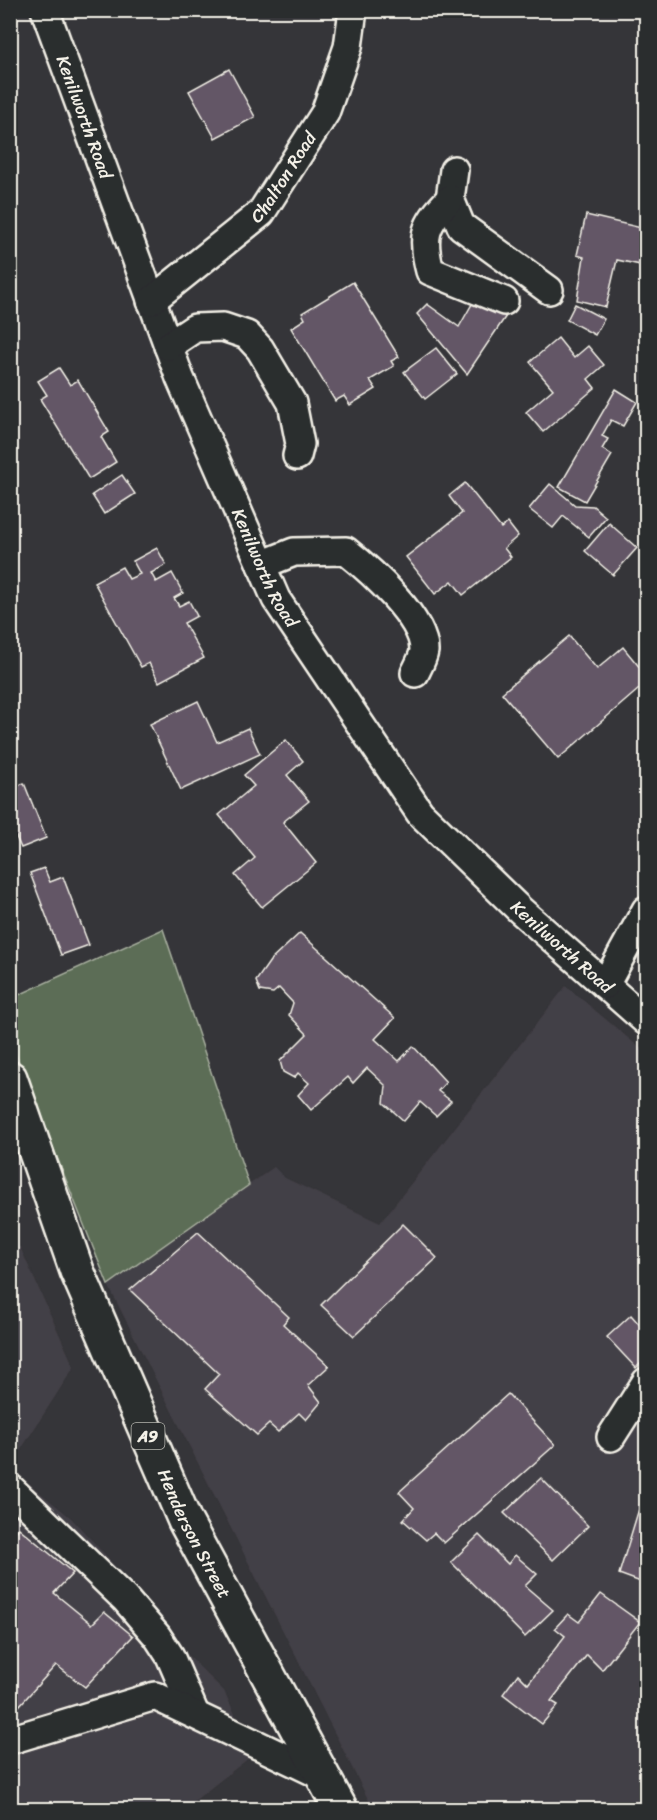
<svg xmlns="http://www.w3.org/2000/svg" width="657" height="1820" viewBox="0 0 657 1820" font-family="Sriracha,sans-serif">
  <rect width="100%" height="100%" fill="#353539"/>
  <filter id="ink" filterUnits="userSpaceOnUse"><feTurbulence type="fractalNoise" baseFrequency=".0167" numOctaves="2"/><feDisplacementMap in="SourceGraphic" scale="12" xChannelSelector="R" yChannelSelector="G"/><feConvolveMatrix kernelMatrix="1 2 1 2 8 2 1 2 1" color-interpolation-filters="sRGB"/></filter>
  <g filter="url(#ink)">
    <g fill="#433f46">
      <path d="M566,986L646,1053V1809H373L108,1285L274,1167L285,1178L380,1223Z"/>
      <path d="M11,1245L20,1247L74,1367L11,1465Z"/>
      <path d="M10,1468L71,1518L109,1559L138,1606L224,1691L254,1754L184,1809H11Z"/>
    </g>
    <path fill="#5b6d56" stroke="#a8af9f" stroke-width="1.5" d="M163,929L249,1185L108,1285L11,1042L10,999Z"/>
    <g fill="#635766" stroke="#f4f1e8" stroke-width="1.5">
      <path d="M229,69L255,117L215,138L189,91Z"/>
      <path d="M586,215L646,229L645,266L617,260L606,307L577,300L584,257L577,255Z"/>
      <path d="M353,282L399,357L391,361L394,366L370,380L376,389L350,405L344,396L335,401L291,328L305,319L302,313Z"/>
      <path d="M476,297L508,313L467,374L417,314L427,304L459,327Z"/>
      <path d="M575,304L604,319L595,335L567,320Z"/>
      <path d="M558,338L574,358L588,346L604,365L588,379L595,388L543,432L526,412L553,389L530,362Z"/>
      <path d="M436,348L457,374L425,399L404,372Z"/>
      <path d="M59,368L70,385L78,380L109,432L101,437L116,462L89,479L40,399L47,395L38,381Z"/>
      <path d="M616,389L637,402L623,426L611,420L602,436L608,439L602,449L612,455L585,501L559,487Z"/>
      <path d="M122,475L135,494L104,514L92,495Z"/>
      <path d="M465,483L501,528L508,523L518,536L504,548L511,557L463,595L452,581L435,594L406,557L462,513L449,496Z"/>
      <path d="M550,484L575,505L593,506L606,517L589,537L563,516L553,528L529,509Z"/>
      <path d="M609,523L637,548L613,575L585,551Z"/>
      <path d="M157,548L166,565L151,573L156,582L172,573L183,593L174,598L179,606L189,601L197,616L184,623L204,658L159,682L149,663L141,667L94,582L122,567L129,579L140,574L133,561Z"/>
      <path d="M569,636L597,669L623,647L646,675V683L558,759L502,693Z"/>
      <path d="M198,701L217,742L248,728L260,754L181,790L150,724Z"/>
      <path d="M286,740L303,761L287,775L309,801L283,822L316,863L262,907L235,875L255,858L219,815L254,786L244,775Z"/>
      <path d="M10,777L15,787L24,783L46,838L21,848L10,823Z"/>
      <path d="M44,868L50,882L63,877L89,945L61,955L30,873Z"/>
      <path d="M300,933L395,1018L375,1039L399,1061L413,1046L446,1082L438,1091L451,1101L436,1116L420,1102L404,1121L384,1103L386,1086L367,1068L353,1083L348,1077L311,1110L298,1095L309,1083L298,1073L294,1078L283,1072L280,1061L307,1034L289,1015L293,1003L279,988L273,993L260,991L256,981L270,961Z"/>
      <path d="M403,1224L437,1258L354,1336L321,1305Z"/>
      <path d="M198,1232L289,1317L283,1324L329,1366L308,1385L321,1402L306,1420L299,1413L278,1432L269,1424L257,1435L205,1389L219,1374L130,1290Z"/>
      <path d="M631,1315L646,1332V1358L636,1368L607,1337Z"/>
      <path d="M508,1394L555,1445L444,1543L434,1533L426,1540L403,1520L414,1508L399,1492Z"/>
      <path d="M541,1478L588,1526L553,1560L504,1513Z"/>
      <path d="M646,1486V1584L619,1574Z"/>
      <path d="M19,1528L73,1573L54,1593L92,1624L104,1612L133,1636L85,1687L56,1665L10,1716V1539Z"/>
      <path d="M479,1535L508,1564L515,1555L537,1574L525,1586L553,1610L525,1637L451,1562Z"/>
      <path d="M601,1594L640,1622L602,1670L587,1655L551,1701L558,1705L542,1724L503,1694L518,1674L528,1684L565,1636L555,1628L568,1614L579,1622Z"/>
    </g>
    <g fill="none" stroke-linecap="round" stroke-linejoin="round">
      <g stroke="#f4f1e8" stroke-width="32">
        <g id="minor">
          <path id="s1" d="M45,10L180,378L276,599L420,813L520,910L646,1021"/>
          <path d="M454,170L450,199L461,226L549,290"/>
          <path d="M450,199C424,224 421,237 430,271L504,301"/>
          <path id="s2" d="M151,301L261,213L325,113L348,47L353,10"/>
          <path d="M168,346L195,328L223,327L247,335L260,349L292,403L300,444L297,456"/>
          <path d="M261,565L294,552L346,551C370,570 425,619 424,651C423,658 418,667 415,673"/>
          <path d="M605,985L646,910"/>
          <path d="M611,1437L646,1382"/>
          <path d="M10,1488L125,1599L157,1636L170,1656L195,1714"/>
          <path d="M10,1740L155,1696L323,1776"/>
        </g>
      </g>
      <g stroke="#f4f1e8" stroke-width="38">
        <g id="major">
          <path id="s3" d="M10,1078L77,1271L185,1521L341,1810"/>
        </g>
      </g>
      <use href="#minor" stroke="#2a2d2e" stroke-width="27"/>
      <use href="#major" stroke="#2a2d2e" stroke-width="33"/>
    </g>
  </g>
  <g text-anchor="middle" dominant-baseline="central" stroke-width="5" stroke-linejoin="round" paint-order="stroke">
    <rect fill="#2a2d2e" stroke="#b7b6b0" stroke-width="1.5" x="131.5" y="1423" width="33" height="26" rx="4.5"/>
    <g font-size="16" font-weight="bold" fill="#f4f1e8">
      <text x="148" y="1436">A9</text>
    </g>
    <g font-size="18" fill="#f4f1e8" stroke="#2a2d2e">
      <text stroke="none"><textPath href="#s1" startOffset="114">Kenilworth Road</textPath></text>
      <text stroke="none"><textPath href="#s2" startOffset="183">Chalton Road</textPath></text>
      <text stroke="none"><textPath href="#s1" startOffset="600">Kenilworth Road</textPath></text>
      <text stroke="none"><textPath href="#s1" startOffset="1086">Kenilworth Road</textPath></text>
      <text stroke="none"><textPath href="#s3" startOffset="492">Henderson Street</textPath></text>
    </g>
  </g>
  <rect width="657" height="1820" fill="none" stroke="#2a2d2e" stroke-width="36"/>
  <rect x="18" y="18" width="621" height="1784" fill="none" stroke="#f4f1e8" stroke-width="2" filter="url(#ink)"/>
</svg>
